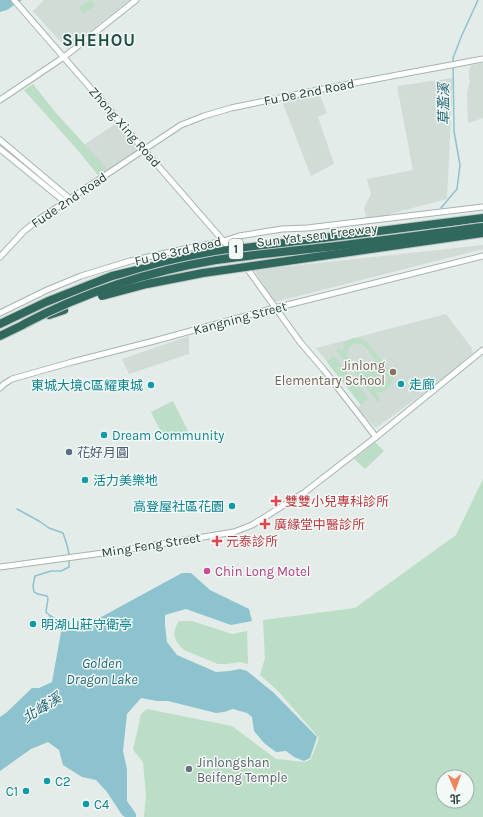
<svg xmlns="http://www.w3.org/2000/svg" width="483" height="817" viewBox="0 0 483 817" font-family="Karla,'Noto Sans TC',sans-serif">
  <rect width="100%" height="100%" fill="#e3ece8"/>
  <g fill="#d1dcd7">
    <path d="M44,0H130L67,49L33,11Z"/>
    <path d="M483,63V118L468,123L467,94L470,81L469,79V70L471,65Z"/>
    <path d="M453,78L447,199L367,220L364,208L371,194L367,179L413,170L397,86Z"/>
    <path d="M319,93L327,113L318,117L334,164L311,176L282,101Z"/>
    <path d="M118,122L143,149L105,174L81,147Z"/>
    <path d="M483,245V249L275,302L254,270Z"/>
    <path d="M446,314L471,347L473,353L447,376L376,428L357,408L361,405L316,348Z"/>
    <path d="M189,336V354L129,374L122,359Z"/>
  </g>
  <g fill="#bcddc6" fill-rule="evenodd">
    <path d="M90,0H91L95,5L84,14L79,8Z"/>
    <path d="M33,84L56,113L107,169L98,175L75,147L24,90Z"/>
    <path d="M353,338H361L367,342L393,374C394,385 387,392 376,393L381,400L378,402L336,350L338,348L341,350H343L344,343ZM355,343C365,343 369,352 375,359L359,372L347,355L349,347ZM385,372C391,380 385,386 377,388L369,385Z"/>
    <path d="M334,356L368,398L361,405L327,362Z"/>
    <path d="M173,401L188,431L166,442L151,412Z"/>
    <path d="M375,442L384,451L365,469L354,459Z"/>
    <path d="M483,479V817H144L146,794L143,762L133,750L141,714L147,709L232,726L276,759L305,762L311,759L319,738L278,691L260,675L265,658L263,620L355,608L456,535ZM443,777H467V801H443Z"/>
    <path d="M179,621H192L232,634L247,631L248,664L240,662L227,664H218L184,650C174,641 171,633 179,621Z"/>
  </g>
  <g fill="#8dc3cf">
    <path d="M0,0H22L7,10L0,12Z"/>
    <path d="M182,573H191L210,590L249,609L252,621L231,625L186,609L165,615V625L167,642L177,655L216,672L230,671L240,669L247,671L274,693L317,737L310,758L304,761L294,757L286,751L276,752L264,743L254,731L252,717L247,713L233,709L224,712L216,713L168,701H157L141,698L127,714L123,751L127,769V801L136,814V817H125L122,815L107,792L96,780L82,777L63,765L59,750L48,742L31,749L0,771V717L7,712L32,688H39L52,682L61,632L46,612L71,628H81Z"/>
  </g>
  <g fill="none" stroke-linecap="round" stroke-linejoin="round">
    <g stroke="#8dc3cf" stroke-width="1.5">
      <path d="M441,208L457,189L460,165L454,131L453,58L462,35L478,0"/>
      <path d="M17,509L39,521L49,528L63,533L67,545L69,554"/>
      <path d="M47,613L46,612L48,598L47,596L38,594L34,592L33,586L35,576L51,571H61L69,567V561"/>
    </g>
    <g stroke="#a6b4af" stroke-width="7">
      <g id="minor">
        <path d="M14,0L226,244"/>
        <path d="M0,100L64,57L136,0"/>
        <path d="M0,140L70,199"/>
        <path d="M0,149L65,202"/>
        <path d="M0,257L24,231L38,220L181,125L204,116L231,108L328,88L483,59"/>
        <path d="M249,271L300,342L324,370L376,437"/>
        <path d="M0,313L47,290L81,276L130,261L175,251L224,241L239,236L282,229L307,228L483,207"/>
        <path d="M0,388L4,384L12,379L72,362L154,341L275,308L483,256"/>
        <path d="M0,567L118,551L234,532L252,525L305,492L376,437L483,350"/>
      </g>
    </g>
    <g stroke="#c1c9c7" stroke-width="10">
      <g id="highway">
        <path d="M49,315L64,310"/>
        <path d="M0,324L46,302L112,276L212,252L483,218"/>
        <path d="M0,336L29,322"/>
      </g>
    </g>
    <use href="#minor" stroke="#fff" stroke-width="5"/>
    <use href="#highway" stroke="#30685e" stroke-width="8"/>
    <g stroke="#c1c9c7" stroke-width="10" stroke-linecap="butt">
      <g id="highway-bridge">
        <path d="M102,296L147,284L203,273L483,233"/>
        <path d="M24,324C83,293 150,271 216,260C249,255 284,252 318,248C373,242 428,234 483,227"/>
      </g>
    </g>
    <use href="#highway-bridge" stroke="#30685e" stroke-width="8"/>
  </g>
  <circle fill="#8d6e63" stroke="#f3f9f6" stroke-width="1.5" cx="393" cy="372" r="4"/>
  <g fill="#0f9aa8" stroke="#f3f9f6" stroke-width="1.5">
    <circle cx="401" cy="384" r="4"/>
    <circle cx="151" cy="385" r="4"/>
    <circle cx="104" cy="435" r="4"/>
    <circle cx="85" cy="480" r="4"/>
    <circle cx="232" cy="506" r="4"/>
    <circle cx="33" cy="624" r="4"/>
    <circle cx="47" cy="781" r="4"/>
    <circle cx="26" cy="791" r="4"/>
    <circle cx="86" cy="804" r="4"/>
  </g>
  <circle fill="#5c6f8a" stroke="#f3f9f6" stroke-width="1.5" cx="69" cy="452" r="4"/>
  <g fill="#e0444e" stroke="#f3f9f6" stroke-width="1.5">
    <path d="M274 495h4v4h4v4h-4v4h-4v-4h-4v-4h4z"/>
    <path d="M263 518h4v4h4v4h-4v4h-4v-4h-4v-4h4z"/>
    <path d="M215 535h4v4h4v4h-4v4h-4v-4h-4v-4h4z"/>
  </g>
  <circle fill="#d1479c" stroke="#f3f9f6" stroke-width="1.5" cx="207" cy="571" r="4"/>
  <circle fill="#6b7280" stroke="#f3f9f6" stroke-width="1.5" cx="189" cy="769" r="4"/>
  <g text-anchor="middle" dominant-baseline="central" stroke-width="3" stroke-linejoin="round" paint-order="stroke">
    <rect fill="#f3f9f6" stroke="#617570" stroke-width="1" x="229" y="239" width="14" height="20" rx="3"/>
    <g font-size="12" font-weight="bold" fill="#233d37">
      <text x="236" y="249">1</text>
    </g>
    <g font-size="13" fill="#233d37" stroke="#f3f9f6">
      <text transform="translate(309 92) rotate(-11)">Fu De 2nd Road</text>
      <text transform="translate(125 127) rotate(49)">Zhong Xing Road</text>
      <text transform="translate(69 200) rotate(-34)">Fude 2nd Road</text>
      <text transform="translate(317 235) rotate(-7)">Sun Yat-sen Freeway</text>
      <text transform="translate(178 251) rotate(-13)">Fu De 3rd Road</text>
      <text transform="translate(240 318) rotate(-15)">Kangning Street</text>
      <text transform="translate(151 545) rotate(-9)">Ming Feng Street</text>
    </g>
    <g font-size="13" fill="#785e54" stroke="#f3f9f6" text-anchor="end">
      <text x="385" y="365">Jinlong<tspan x="385" dy="15">Elementary School</tspan></text>
    </g>
    <g font-size="13" fill="#0d838f" stroke="#f3f9f6" text-anchor="start">
      <text x="409" y="384">走廊</text>
      <text x="143" y="385" text-anchor="end">東城大境C區耀東城</text>
      <text x="112" y="435">Dream Community</text>
      <text x="93" y="480">活力美樂地</text>
      <text x="224" y="506" text-anchor="end">高登屋社區花園</text>
      <text x="41" y="624">明湖山莊守衛亭</text>
      <text x="55" y="781">C2</text>
      <text x="18" y="791" text-anchor="end">C1</text>
      <text x="94" y="804">C4</text>
    </g>
    <g font-size="13" fill="#4e5e75" stroke="#f3f9f6" text-anchor="start">
      <text x="77" y="452">花好月圓</text>
    </g>
    <g font-size="13" fill="#be3a42" stroke="#f3f9f6" text-anchor="start">
      <text x="285" y="501">雙雙小兒專科診所</text>
      <text x="274" y="524">廣緣堂中醫診所</text>
      <text x="226" y="541">元泰診所</text>
    </g>
    <g font-size="13" fill="#b23c85" stroke="#f3f9f6" text-anchor="start">
      <text x="215" y="571">Chin Long Motel</text>
    </g>
    <g font-size="13" fill="#5b616d" stroke="#f3f9f6" text-anchor="start">
      <text x="197" y="762">Jinlongshan<tspan x="197" dy="15">Beifeng Temple</tspan></text>
    </g>
    <g font-size="14" font-style="italic" fill="#1f6677" stroke="#f3f9f6">
      <text transform="translate(444 104) rotate(-91)">草濫溪</text>
      <text x="102" y="663">Golden<tspan x="102" dy="16">Dragon Lake</tspan></text>
      <text transform="translate(42 708) rotate(-32)">北峰溪</text>
    </g>
    <g font-size="17" font-weight="bold" letter-spacing="1" fill="#204e44" stroke="#f3f9f6">
      <text x="99" y="40">SHEHOU</text>
    </g>
  </g>
  <g transform="translate(455 789) rotate(178)"><circle r="19" fill="#f3f9f6" stroke="#a0aeaa"/>
  <path d="M0-3L7 15L0 10L-7 15Z" fill="#ed8660"/>
  <text y="-6" font-size="11" font-weight="bold" text-anchor="middle" fill="#233d37">北</text>
  </g>
</svg>
